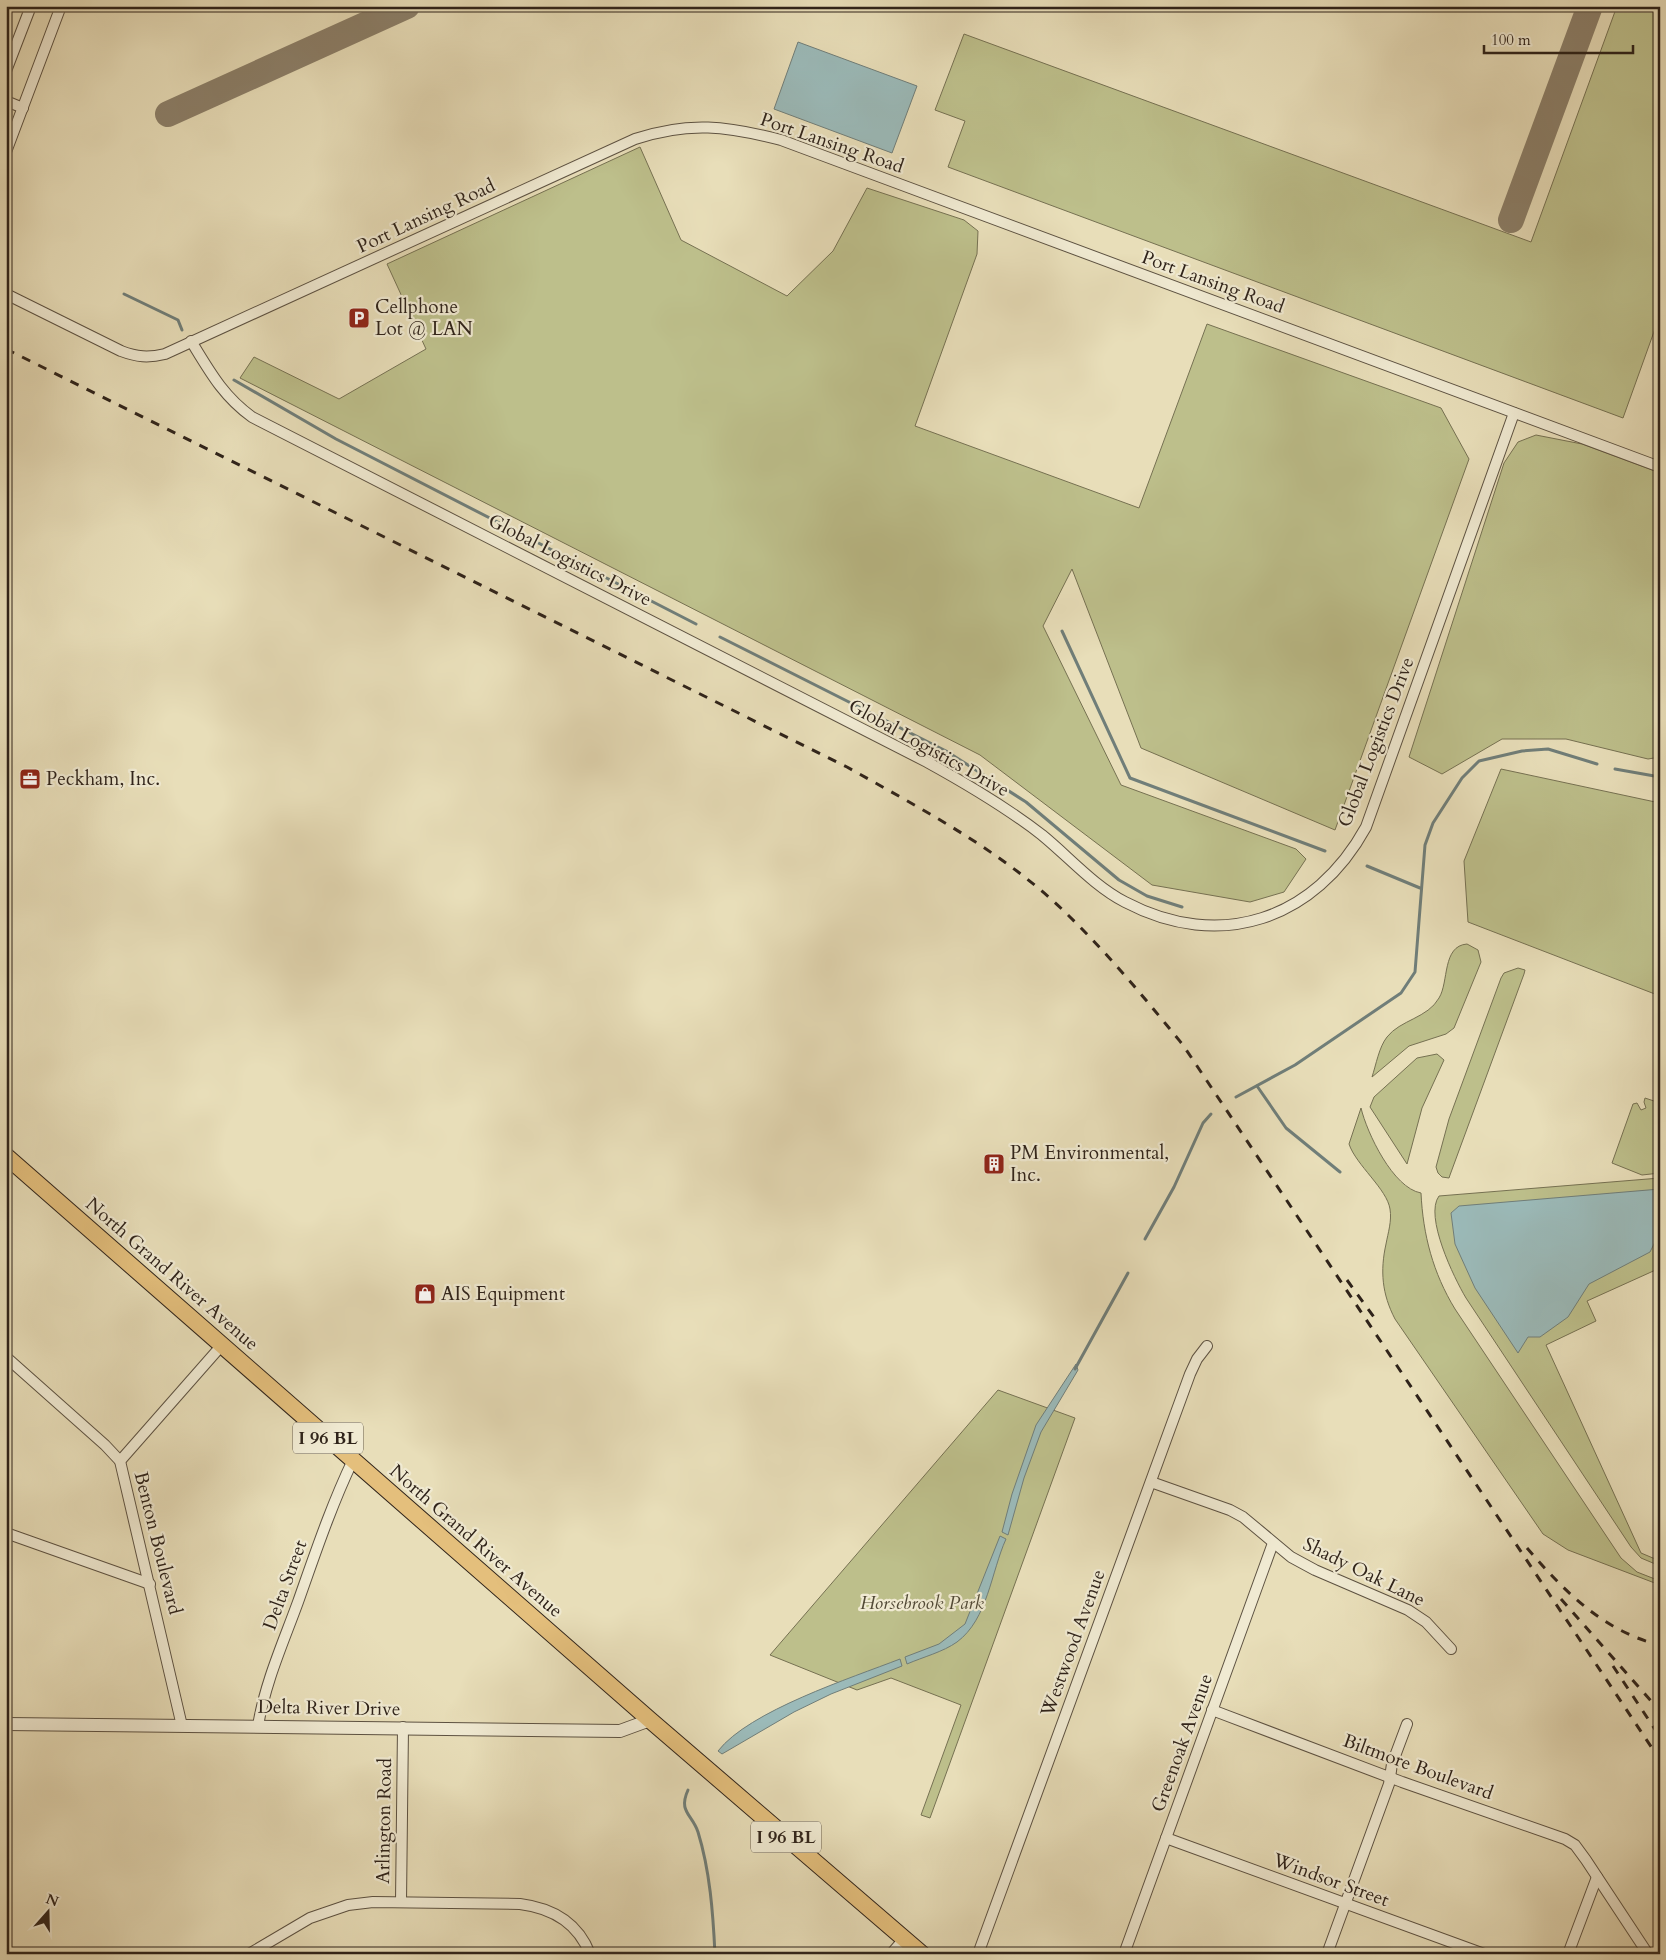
<svg xmlns="http://www.w3.org/2000/svg" width="1666" height="1960" viewBox="0 0 1666 1960" font-family="Cardo,serif">
  <rect width="100%" height="100%" fill="#e8deb9"/>
  <filter id="stains"><feTurbulence type="fractalNoise" baseFrequency=".004" numOctaves="4"/><feColorMatrix values="0 0 0 0 .2 0 0 0 0 .09 0 0 0 0 .02 0 0 0 .5 -.17"/></filter>
  <radialGradient id="worn" r=".72"><stop offset=".6" stop-color="#630" stop-opacity="0"/><stop offset="1" stop-color="#630" stop-opacity=".3"/></radialGradient>
  <g fill="#bdbf8b" stroke="#767152">
    <path d="M1617,6H1660V315L1623,418L948,167L965,121L935,110L964,34L1531,242Z"/>
    <path d="M640,147L681,240L787,296L833,251L867,188L964,220L978,231L977,254L915,426L1139,508L1207,324L1441,408L1469,459L1335,830L1141,748L1072,569L1043,626L1121,785L1296,849L1306,859L1284,892L1250,902L1152,885L980,755L240,378L254,357L339,399L426,349L387,264Z"/>
    <path d="M1536,435L1582,444L1660,473V757L1648,759L1566,739H1502L1442,774L1409,757L1504,463L1518,442Z"/>
    <path d="M1501,769L1660,803V996L1468,922L1464,861Z"/>
    <path d="M1467,944L1478,950L1481,962L1454,1028L1446,1034L1409,1046L1372,1077C1376,1065 1379,1047 1387,1037C1400,1020 1428,1018 1439,998C1449,982 1442,946 1467,944Z"/>
    <path d="M1518,968L1525,970L1524,974L1450,1175L1449,1178L1442,1177L1438,1173L1436,1167L1449,1119L1501,978L1504,973Z"/>
    <path d="M1437,1054L1444,1060L1422,1108L1407,1164L1370,1107L1374,1097L1417,1058Z"/>
    <path d="M1645,1098L1660,1103L1657,1126L1660,1173L1642,1175L1612,1163L1633,1104L1637,1103L1641,1110L1646,1108L1644,1102Z"/>
    <path d="M1361,1108C1367,1133 1393,1188 1421,1193C1423,1235 1433,1273 1455,1309L1621,1558L1637,1572L1660,1581V1585L1568,1550L1543,1534L1395,1319C1382,1294 1380,1271 1386,1244C1388,1233 1392,1221 1390,1209C1387,1189 1356,1165 1349,1144Z"/>
    <path d="M1660,1178V1268L1587,1301L1596,1321L1546,1345L1641,1553L1660,1561V1566L1641,1558L1631,1547L1466,1298C1454,1278 1424,1216 1439,1196Z"/>
    <path d="M998,1390L1075,1418L930,1818L921,1815L961,1705L891,1678L857,1690L770,1655Z"/>
  </g>
  <g fill="#9bbab9" stroke="#707e79">
    <path d="M798,42L917,86L892,153L774,109Z"/>
    <path d="M1660,1189V1232L1650,1252L1589,1284L1568,1317L1540,1337H1528L1518,1353L1475,1288L1455,1244L1451,1213L1459,1206Z"/>
    <path d="M1076,1364L1078,1370L1041,1432L1024,1478L1008,1535L1002,1532L1012,1494L1036,1425Z"/>
    <path d="M1000,1536L1006,1539C991,1572 988,1619 957,1642C943,1652 923,1657 907,1664L905,1657L939,1644L965,1624Z"/>
    <path d="M900,1659L902,1666L831,1694L794,1712L722,1754L718,1751C749,1711 851,1678 900,1659Z"/>
  </g>
  <g fill="none" stroke-linecap="round" stroke-linejoin="round">
    <g stroke="#707e79" stroke-width="3">
      <path d="M124,294L178,320L182,330"/>
      <path d="M234,380L336,439L696,624"/>
      <path d="M1062,631L1130,778L1325,851"/>
      <path d="M720,637L946,751L1026,802L1119,880L1147,896L1182,907"/>
      <path d="M1615,769L1660,777"/>
      <path d="M1367,866L1420,888"/>
      <path d="M1257,1086L1286,1128L1340,1172"/>
      <path d="M1236,1097L1295,1065L1401,993L1415,972L1425,845L1433,823L1462,778L1479,761L1522,751L1548,749L1597,764"/>
      <path d="M1145,1239L1174,1187L1203,1123L1211,1114"/>
      <path d="M1075,1369L1128,1273"/>
      <path d="M688,1790C678,1812 692,1814 698,1832C710,1871 713,1913 715,1954"/>
    </g>
    <g stroke="#8c806a" stroke-width="26">
      <path d="M168,114L407,6"/>
      <path d="M1511,220L1590,6"/>
    </g>
    <g stroke="#5d5242" stroke-width="12">
      <g id="minor">
        <path d="M6,71L31,6"/>
        <path d="M6,101L23,108"/>
        <path d="M6,152L61,6"/>
        <path d="M6,294L121,351C137,357 148,358 165,354L635,139C689,121 727,126 781,140L1660,467"/>
        <path d="M191,341C210,372 223,396 252,417L927,762C967,784 1006,807 1042,835C1069,857 1094,886 1125,902C1220,952 1315,920 1366,827L1514,413"/>
        <path d="M6,1357L105,1445L120,1461L182,1726"/>
        <path d="M120,1461L222,1345"/>
        <path d="M1151,1482L1230,1510L1243,1517L1291,1557L1315,1570L1408,1610L1426,1622L1451,1649"/>
        <path d="M6,1533L150,1584"/>
        <path d="M1212,1710L1402,1782L1565,1839L1575,1845L1586,1860L1648,1954"/>
        <path d="M258,1726C265,1683 283,1643 298,1602C315,1554 331,1506 353,1460"/>
        <path d="M1166,1838L1484,1954"/>
        <path d="M401,1902L403,1727"/>
        <path d="M249,1954L310,1918L348,1905L373,1902L520,1904C552,1908 578,1923 590,1954"/>
        <path d="M891,1954L904,1939"/>
        <path d="M978,1954L1190,1374L1197,1359L1207,1346"/>
        <path d="M1124,1954L1273,1543"/>
        <path d="M1327,1954L1389,1784L1392,1764L1407,1724"/>
        <path d="M1568,1954L1597,1877"/>
      </g>
    </g>
    <g stroke="#5d5242" stroke-width="14">
      <path id="tertiary" d="M6,1724L620,1731L650,1720"/>
    </g>
    <g stroke="#2f231a" stroke-width="18">
      <path id="primary" d="M6,1156L650,1720L922,1954"/>
    </g>
    <use href="#minor" stroke="#f0ead2" stroke-width="10"/>
    <use href="#tertiary" stroke="#f0ead2" stroke-width="12"/>
    <use href="#primary" stroke="#e4bf7c" stroke-width="16"/>
    <g stroke="#2f231a" stroke-width="3" stroke-dasharray="9 9" stroke-linecap="butt">
      <path d="M6,349L847,767C925,811 1006,853 1070,917C1111,957 1147,1001 1183,1045L1660,1760"/>
      <path d="M1347,1280L1376,1320"/>
      <path d="M1527,1548C1563,1590 1604,1632 1660,1645"/>
      <path d="M1561,1599L1660,1711"/>
      <path d="M1613,1666L1660,1737"/>
    </g>
  </g>
  <defs>
    <g id="parking-square" transform="scale(1.125)"><rect x="-9" y="-9" width="18" height="18" rx="4" fill="#8f2418" stroke="#f0ead2"/><path d="M-3.5-5.5H1a3.5 3.5 0 0 1 0 7H-1V5.5H-3.5ZM-1-3.4V-.6H.8a1.4 1.4 0 0 0 0-2.8Z" fill="#fff"/></g>
    <g id="office-square" transform="scale(1.125)"><rect x="-9" y="-9" width="18" height="18" rx="4" fill="#8f2418" stroke="#f0ead2"/><path d="M-6-3h4V-5.5h4V-3h4V5H-6ZM-1-4.5V-3h2v-1.5ZM-6 0V1H6V0Z" fill="#fff"/></g>
    <g id="building-square" transform="scale(1.125)"><rect x="-9" y="-9" width="18" height="18" rx="4" fill="#8f2418" stroke="#f0ead2"/><path d="M-4-6H4V6H1V3H-1V6H-4ZM-2.5-4.3h1.7v1.8h-1.7ZM.8-4.3h1.7v1.8H.8ZM-2.5-1h1.7V.8h-1.7ZM.8-1h1.7V.8H.8Z" fill="#fff"/></g>
    <g id="shop-square" transform="scale(1.125)"><rect x="-9" y="-9" width="18" height="18" rx="4" fill="#8f2418" stroke="#f0ead2"/><path d="M-5-2.5h2.3a2.7 3.5 0 0 1 5.4 0H5L5.5 6h-11ZM-1.5-2.5h3a1.5 2.3 0 0 0-3 0Z" fill="#fff"/></g>
  </defs>
  <g fill-rule="evenodd">
    <use href="#parking-square" x="359" y="318"/>
    <use href="#office-square" x="30" y="779"/>
    <use href="#building-square" x="994" y="1164"/>
    <use href="#shop-square" x="425" y="1294"/>
  </g>
  <g text-anchor="middle" dominant-baseline="central" stroke-width="4.5" stroke-linejoin="round" paint-order="stroke">
    <g fill="#f0ead2" stroke="#695f51" stroke-width="1">
      <rect x="293" y="1422.5" width="70" height="31" rx="4"/>
      <rect x="751" y="1821.5" width="70" height="31" rx="4"/>
    </g>
    <g font-size="18" font-weight="bold" fill="#2f231a">
      <text x="328" y="1438">I 96 BL</text>
      <text x="786" y="1837">I 96 BL</text>
    </g>
    <g font-size="19" fill="#2f231a" stroke="#f0ead2">
      <text transform="translate(832 143) rotate(19)">Port Lansing Road</text>
      <text transform="translate(426 216) rotate(-25)">Port Lansing Road</text>
      <text transform="translate(1213 282) rotate(20)">Port Lansing Road</text>
      <text transform="translate(570 560) rotate(27)">Global Logistics Drive</text>
      <text transform="translate(1376 742) rotate(-69)">Global Logistics Drive</text>
      <text transform="translate(929 748) rotate(29)">Global Logistics Drive</text>
      <text transform="translate(172 1274) rotate(41)">North Grand River Avenue</text>
      <text transform="translate(476 1541) rotate(41)">North Grand River Avenue</text>
      <text transform="translate(158 1543) rotate(76)">Benton Boulevard</text>
      <text transform="translate(1364 1572) rotate(26)">Shady Oak Lane</text>
      <text transform="translate(285 1585) rotate(-70)">Delta Street</text>
      <text transform="translate(1073 1643) rotate(-70)">Westwood Avenue</text>
      <text transform="translate(329 1708) rotate(1)">Delta River Drive</text>
      <text transform="translate(1182 1743) rotate(-70)">Greenoak Avenue</text>
      <text transform="translate(1418 1767) rotate(20)">Biltmore Boulevard</text>
      <text transform="translate(384 1821) rotate(-89)">Arlington Road</text>
      <text transform="translate(1331 1880) rotate(20)">Windsor Street</text>
    </g>
    <g font-size="19" fill="#2f231a" stroke="#f0ead2" text-anchor="start">
      <text x="375" y="307">Cellphone<tspan x="375" dy="22">Lot @ LAN</tspan></text>
      <text x="46" y="779">Peckham, Inc.</text>
      <text x="1010" y="1153">PM Environmental,<tspan x="1010" dy="22">Inc.</tspan></text>
      <text x="441" y="1294">AIS Equipment</text>
    </g>
    <g font-size="19" font-style="italic" fill="#524a36" stroke="#f0ead2">
      <text x="922" y="1603">Horsebrook Park</text>
    </g>
  </g>
  <rect width="1666" height="1960" fill="none" stroke="#e8deb9" stroke-width="25"/>
  <rect x="8" y="8" width="1651" height="1945" fill="none" stroke="#2f231a" stroke-width="2.5"/>
  <rect x="12" y="12" width="1641" height="1935" fill="none" stroke="#2f231a"/>
  <g transform="translate(48 1912) rotate(20)" stroke="#f0ead2" stroke-width="4" paint-order="stroke">
  <path d="M0-4L9 19L0 12L-9 19Z" fill="#2f231a"/>
  <text y="-8" font-size="14" font-weight="bold" text-anchor="middle" fill="#2f231a">N</text>
  </g>
  <path d="M1484 45v8h149v-8" fill="none" stroke="#2f231a" stroke-width="2.5"/>
  <text x="1491" y="45" font-size="15" fill="#2f231a" stroke="#f0ead2" stroke-width="4" paint-order="stroke">100 m</text>
  <rect width="100%" height="100%" filter="url(#stains)"/>
  <rect width="100%" height="100%" fill="url(#worn)"/>
</svg>
